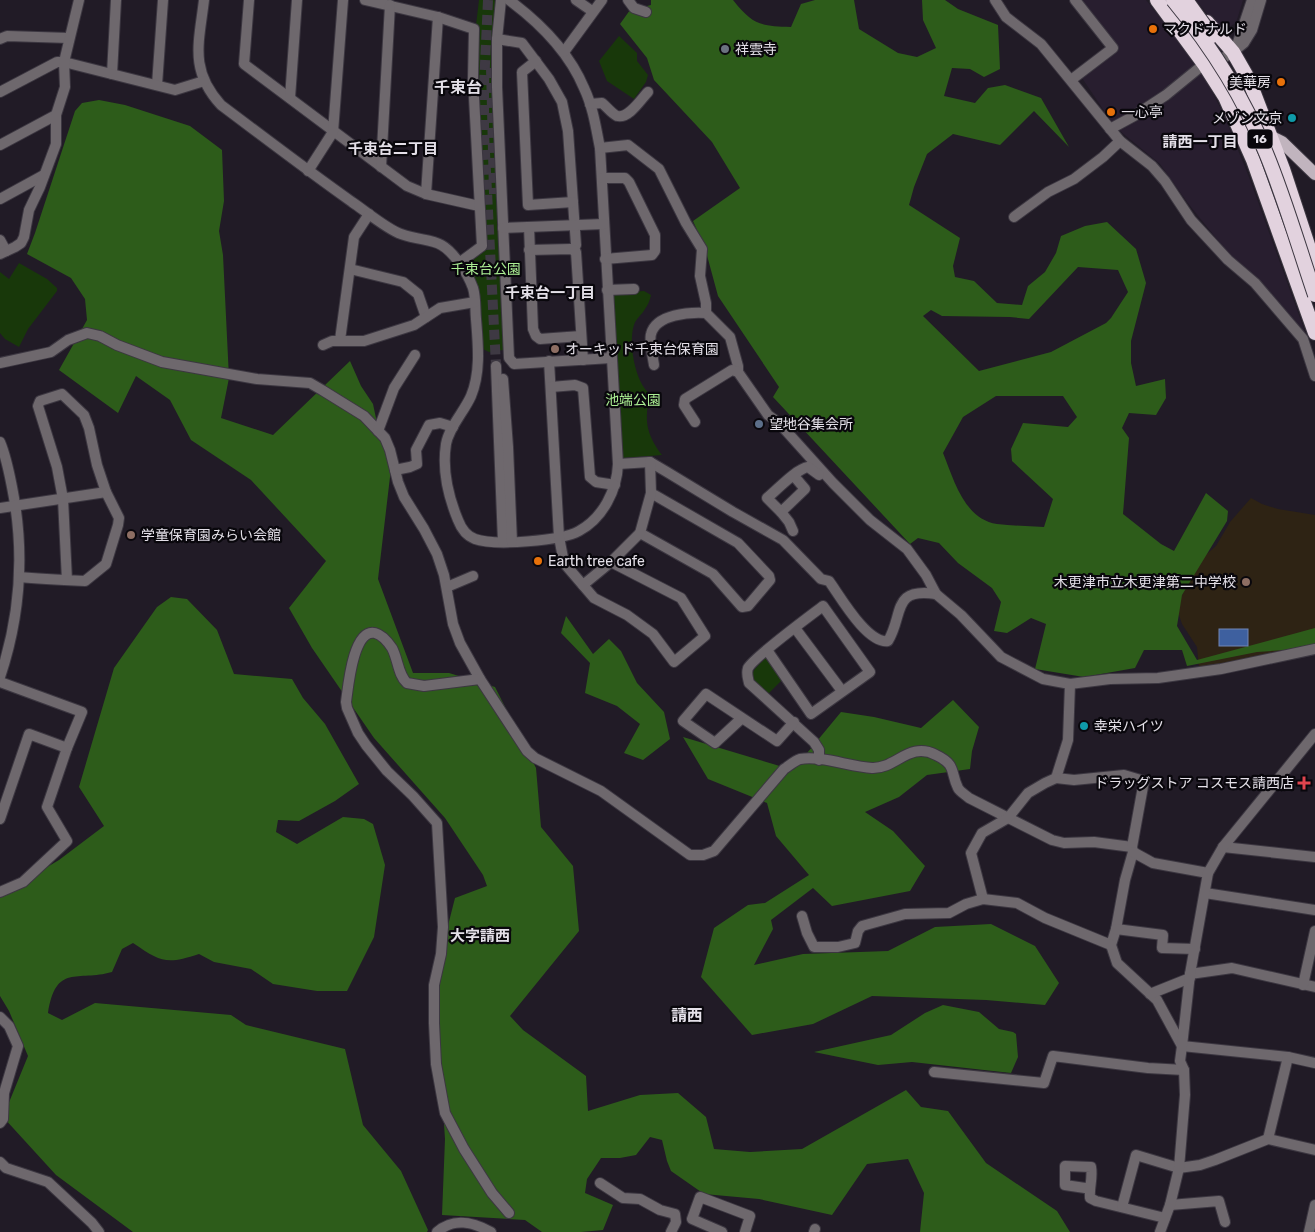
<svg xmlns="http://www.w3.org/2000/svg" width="1315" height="1232" viewBox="0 0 1315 1232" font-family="Rubik,'Noto Sans JP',sans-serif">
  <rect width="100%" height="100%" fill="#211b26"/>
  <g fill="#281e2f">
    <path d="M1080,0H1146L1195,61V66L1170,89L1115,122L1111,121L1082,78L1083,74L1119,50Z"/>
    <path d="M1196,0H1243L1236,23L1227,28L1222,27L1215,24Z"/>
    <path d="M1198,73L1203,74L1222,111L1249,177L1308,340L1232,258L1187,202L1160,164L1120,131L1121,127Z"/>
  </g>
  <path fill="#2e2314" d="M1251,498L1262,504L1278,509L1315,515V643L1233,662L1199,668L1197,647L1182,624L1176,606L1201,559L1216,546L1230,522Z"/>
  <g fill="#18380a">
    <path d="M479,0H494L495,1L493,131L505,348L503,350L489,352L483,349L479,291L468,265L469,263L486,250L477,67L479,29L476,25Z"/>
    <path d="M619,36L637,53V61L648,75L646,82L634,99L607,81L599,61Z"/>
    <path d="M19,263L47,279L57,288V291L28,329L19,347L5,339L0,333V272L9,279Z"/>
    <path d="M644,291L651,295C650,300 648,305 645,309C642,315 636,318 634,325C628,342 635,383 650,394C644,420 646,434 662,455L624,458L622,457L613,295L615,293Z"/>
    <path d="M767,656L782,680L767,695L751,678L754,670Z"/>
  </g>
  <g fill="#2d5c1a" fill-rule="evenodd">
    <path d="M651,0H733C753,25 760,26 791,27L801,4L815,0H854L859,29L898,53L917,57L936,48L923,20L922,0H945L958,9L998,25L1000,69L984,77L970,69L952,68L944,96L975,103L988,88L1005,85L1041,98L1069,147L1034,111L1000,145L953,134L927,154L914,187L909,205L960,238L953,266L955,277L974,281L997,303L1022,305L1028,286L1045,272L1056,253L1061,236L1085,226L1107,222L1136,249L1146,283L1131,341V363L1136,386L1165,379L1166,398L1156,415L1129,413L1122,428L1129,438L1123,514L1161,544L1174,551L1206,493L1228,511L1227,521L1182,595L1177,626L1197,660L1315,628V648L1257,652L1187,666L1182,650H1144L1135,668L1084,677L1035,669L1046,624L1031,618L1007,633L994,631L1001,602L992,588L958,563L939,543L918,538L910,544L773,397L779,387L718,296L705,248L693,221L740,188L712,142L654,80L647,58L620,24L630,10L651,5ZM1078,267L1118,270L1128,292L1111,318L1106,323L1051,352L979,371L923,316L931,310L942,316L1010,317L1029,319ZM996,396H1063L1077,417L1068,427L1023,423L1011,449L1012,461L1053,499L1044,527C1029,526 1013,526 997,524C964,519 954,480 943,453L963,417Z"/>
    <path d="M99,100L125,105L190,126L222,150L224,201L219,231L223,255L229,378L221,418L273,435L350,361L361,386L373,404L377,423L392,460L378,579L413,673H449L495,687L536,768L541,827L573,866L579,931L510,1016L523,1030L586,1076L588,1111L640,1095L678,1093L706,1117L714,1149L750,1152L802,1149L906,1090L921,1107L948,1111L986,1163L1057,1211L1070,1232H920L924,1193L908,1159L867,1164L832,1215L759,1199L704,1194L671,1171L667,1161L662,1140L650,1137L636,1155L620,1158H601L587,1179L585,1193L613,1205L603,1230L581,1232H542L525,1220L442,1215L445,1139L434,971L442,949L455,898L487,886L483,875L445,818L374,738L312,648L289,608L326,561L251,480L191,440L170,400L136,376L118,413L59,370L87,320L85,299L71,278L27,254L35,233L75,111L82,103Z"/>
    <path d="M171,597L187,599L217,630L234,674L292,679L303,698L325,724L359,784L335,801L299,821L278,820L276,832L297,844L343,817L364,819L373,824L385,865L374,937L347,991H317L273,984L251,969L214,962L199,954C166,965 161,962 133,943L122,949L112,972C77,982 56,963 48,1013L62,1020L95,1003L231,1015L246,1025L345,1049L363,1125L401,1171L428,1230L427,1232H133L56,1175L3,1117L28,1056L9,1011L0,996V895L59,860L104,826L79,787L114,668L157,607Z"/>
    <path d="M566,616L593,654L609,639L621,651L637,683L664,712L670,739L643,760L624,753L640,724L617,706L585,693L590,663L561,633Z"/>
    <path d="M953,700L979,727L972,751L970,769L927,775L899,797L865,812L893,831L925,866L910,891L832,906L813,888L771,920L773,929L754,965L803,954L888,951L935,927L991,924L1035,946L1059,983L1045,1005L986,1000L872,996L813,1024L752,1035L701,977L714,928L748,905L765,903L809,875L776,836L767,803L708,779L683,737L793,770L841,712L874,717L921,728Z"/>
    <path d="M943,1005L979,1012L999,1029L1013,1032L1016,1034L1018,1057L1011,1073L912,1062L878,1065L814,1052L891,1035L925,1013Z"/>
  </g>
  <rect fill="#3e609f" stroke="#7086b5" x="1219" y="629" width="29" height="17"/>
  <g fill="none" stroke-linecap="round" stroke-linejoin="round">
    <g stroke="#3e3943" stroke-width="10" stroke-dasharray="10 5" stroke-linecap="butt">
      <path d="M488,0L484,85V133L496,366"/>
      <path d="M491,68L494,194"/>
    </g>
    <g stroke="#3c3741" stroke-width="12">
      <g id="minor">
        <path d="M204,0C199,43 189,70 221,105C265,138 308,171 352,202C364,210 388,230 401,234C430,244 440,235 460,264C466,272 470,280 473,288C476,298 475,309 476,319C478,344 481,372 471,396C464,412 449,427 446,444C442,470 448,496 458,520C461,528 467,536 475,539C494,546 561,541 579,531C603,518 617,490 618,464L600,148C596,128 593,107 584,88C569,52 540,23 509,0"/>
        <path d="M249,0L244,64L407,186L426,194L479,206"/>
        <path d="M365,0L438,17L474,29L473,79L482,246L459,263"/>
        <path d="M501,0L497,39V87L509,358L514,364L611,358"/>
        <path d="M576,0L592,11"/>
        <path d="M628,0L634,8L646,12"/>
        <path d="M995,0L1006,17L1041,44L1120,141L1152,166L1165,181L1191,220L1228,260L1255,283L1303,339L1315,376"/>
        <path d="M0,39L7,36L69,38"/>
        <path d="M497,39L522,43L549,79L562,102L568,131L576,245L574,249"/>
        <path d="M1237,45L1252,0"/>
        <path d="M564,52L602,0"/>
        <path d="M536,61L522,72L528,205L573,202"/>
        <path d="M112,74L116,0"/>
        <path d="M1071,80L1113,48L1075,0"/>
        <path d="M157,85L163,0"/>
        <path d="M0,92L57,62H64L175,90L204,81"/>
        <path d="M290,98L297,0"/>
        <path d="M590,104L602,103C606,106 612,114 617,116C629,119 641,99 648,92"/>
        <path d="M1110,129L1134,116L1166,95L1204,64L1220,60L1233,52L1244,43L1252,30L1261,0"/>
        <path d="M0,145L56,115"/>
        <path d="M600,148L628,145L659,169L686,223L702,249L700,276L706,303V313"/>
        <path d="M381,167L390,5"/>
        <path d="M308,171L333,132L343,0"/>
        <path d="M602,178H625L629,182L655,235V251L652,255L605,259"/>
        <path d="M426,194L438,17"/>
        <path d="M0,199L44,175"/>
        <path d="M1014,217L1048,192L1074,179L1103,157L1120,141"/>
        <path d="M529,227L533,329L536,336L540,339L581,336"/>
        <path d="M503,228L604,224"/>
        <path d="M0,240L6,251"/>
        <path d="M529,250L571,249L576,252L583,360"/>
        <path d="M0,254L15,247L21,243L24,237L29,210L40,187L56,144V115L65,87L64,62L79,0"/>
        <path d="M350,269L403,282L418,294L426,317"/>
        <path d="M607,290L634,289"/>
        <path d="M340,340L354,237L369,214"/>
        <path d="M323,345L332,341H364L414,325L440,308L475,302"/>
        <path d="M549,361L559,537L564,563L594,598L627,615L653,634L674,662L705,636L681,598L611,562"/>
        <path d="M0,363L51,352L68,340L87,333L100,336L117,345L162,362L257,379L310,383L322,390L364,416L385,438L390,450L398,482L404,497L424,529L437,554L444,575L453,624L460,643L480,679L527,751L535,758L601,791L690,855H703L714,851L784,769C789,766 794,761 800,759C820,755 851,767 872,768C896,769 909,741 936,755C957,765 950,772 958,788C960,792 966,795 969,798L1052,840L1064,843L1094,842L1132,847"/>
        <path d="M654,365C653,358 649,341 651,334C656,314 690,312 706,313L730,337L738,366V372"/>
        <path d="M496,366L503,542"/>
        <path d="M503,379L508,447L512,542"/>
        <path d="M551,387L575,385L583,388L590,477L596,482L615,485"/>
        <path d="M695,422L684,405L685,399L732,370L738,372L768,415L779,423L833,483L870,520L907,549L926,575L936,594L961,615L1001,657L1043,679L1070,684L1110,679L1158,678L1221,669L1315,649"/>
        <path d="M378,431L394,388L415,355"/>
        <path d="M0,442C6,456 9,472 12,487C25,552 21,614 0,677"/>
        <path d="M618,464L650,462L667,472L733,512L783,540L821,579L829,581C840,596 867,644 888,641C904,615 891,587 936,594"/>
        <path d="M395,470L410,467L417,464L416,450L429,425L440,423L453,427"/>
        <path d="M794,476L805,489L781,512L767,498C777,490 796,469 808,467L819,475"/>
        <path d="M0,508L106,492"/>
        <path d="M781,512L789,522L793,531"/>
        <path d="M640,533L713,574L742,607L748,606L770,580L769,576L738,543L651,493"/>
        <path d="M19,577C41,579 63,580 85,581L106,564L118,525L119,518L106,492L97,465L89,428L84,415L62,394L40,401L38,406L57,467L63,499L67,580"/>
        <path d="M583,585L611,562L640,533L651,493L650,462"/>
        <path d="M447,587L473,576"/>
        <path d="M795,628L842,691"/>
        <path d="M767,650L811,714L870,672L823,606C810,616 754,657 748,668C746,674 748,678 749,683L814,742L819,750V760"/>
        <path d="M480,679L424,686L407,683C398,675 398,659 392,648C388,642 383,635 375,633C353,628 348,688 346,702L347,708L358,733L366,745L387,771L413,796L437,823L443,927L441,954L434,985V1023L436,1064L442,1097L445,1113L464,1149L492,1193L509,1213"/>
        <path d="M0,682L82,712L67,748L47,807L67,841L23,882L0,892"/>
        <path d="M1070,684L1068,740L1056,778L1074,780L1124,775L1144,781L1132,847L1133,852L1125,880L1116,929L1111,945L1117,963L1157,1000L1182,1046L1288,1057L1315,1063"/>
        <path d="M742,718L715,743L683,721L706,694L777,741L794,722"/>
        <path d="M0,819L29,734L67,748"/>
        <path d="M1223,847L1315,857"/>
        <path d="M1133,852L1153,863L1208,873"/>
        <path d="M1205,893L1315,910"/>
        <path d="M983,899L971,853L982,833L1008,818L1028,793L1045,783L1056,778"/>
        <path d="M802,916L807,933L814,947H838L855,943L858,931L862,926L905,914L949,913L966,904L983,899L1017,903L1045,918L1111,945"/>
        <path d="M1116,929L1163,935L1162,948L1195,949"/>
        <path d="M1190,974L1232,968L1315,987"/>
        <path d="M1303,985L1315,931"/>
        <path d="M1150,994L1190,978"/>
        <path d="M0,1017L9,1026L18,1046L4,1093L3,1119L0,1123"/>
        <path d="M934,1072L1044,1083L1053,1056L1148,1068L1184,1070"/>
        <path d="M1268,1139L1288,1057"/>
        <path d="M0,1162L6,1168L48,1182L92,1223L99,1232"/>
        <path d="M600,1183L623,1198L640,1199L660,1210L675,1214L676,1222L671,1232"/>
        <path d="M1089,1187L1085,1188L1065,1185V1166L1091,1167C1093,1178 1089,1187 1090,1198L1096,1201L1165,1218"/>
        <path d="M1170,1205L1219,1201L1225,1222"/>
        <path d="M1122,1207L1136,1155L1179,1168L1200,1165L1215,1160L1268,1139L1315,1150"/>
        <path d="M437,1232C454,1217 473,1222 491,1232"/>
        <path d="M722,1232L692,1219L700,1197L750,1216L745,1232"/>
        <path d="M814,1232L815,1229"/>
        <path d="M1160,1232L1170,1205L1179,1168L1185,1095L1184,1070L1180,1061L1182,1046L1190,974L1208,873L1223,847L1315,734"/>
        <path d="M1309,1232L1315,1205"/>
      </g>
    </g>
    <g stroke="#3c3741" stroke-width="14">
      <path id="major" d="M1241,133L1272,137L1282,142L1315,174"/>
    </g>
    <g stroke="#3c3741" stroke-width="16">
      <g id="highway">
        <path d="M1157,0L1204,64L1225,97L1253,160L1315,333"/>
        <path d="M1207,22L1233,52L1249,80L1283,169L1315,266"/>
      </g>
    </g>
    <use href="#minor" stroke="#6e686d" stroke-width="10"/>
    <use href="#major" stroke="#c1b4be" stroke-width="12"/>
    <use href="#highway" stroke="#e2d2de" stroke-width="14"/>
    <g stroke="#3c3741" stroke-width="16" stroke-linecap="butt">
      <g id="highway-bridge">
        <path d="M1173,0C1211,46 1244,98 1266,153C1285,199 1299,248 1315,295"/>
        <path d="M1186,0L1212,36"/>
      </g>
    </g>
    <use href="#highway-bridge" stroke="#e2d2de" stroke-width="14"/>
  </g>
  <g fill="#e8710a" stroke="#09070c" stroke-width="2">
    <circle cx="1153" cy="29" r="5"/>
    <circle cx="1281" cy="82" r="5"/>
    <circle cx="1111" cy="112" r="5"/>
    <circle cx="538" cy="561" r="5"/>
  </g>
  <circle fill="#6b7280" stroke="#09070c" stroke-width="2" cx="725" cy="49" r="5"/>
  <g fill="#0f9aa8" stroke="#09070c" stroke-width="2">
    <circle cx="1292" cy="118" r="5"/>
    <circle cx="1084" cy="726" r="5"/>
  </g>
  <g fill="#8d6e63" stroke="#09070c" stroke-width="2">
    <circle cx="555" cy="349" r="5"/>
    <circle cx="131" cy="535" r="5"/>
    <circle cx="1246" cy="582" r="5"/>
  </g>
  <circle fill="#5c6f8a" stroke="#09070c" stroke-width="2" cx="759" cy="424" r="5"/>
  <path fill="#e0444e" stroke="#09070c" stroke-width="2" d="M1301.5 775.5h5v5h5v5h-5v5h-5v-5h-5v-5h5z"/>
  <g text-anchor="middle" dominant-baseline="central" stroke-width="4.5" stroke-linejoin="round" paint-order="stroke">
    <rect fill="#09070c" stroke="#a29fa6" stroke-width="1" x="1247.5" y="129.5" width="25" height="19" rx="4"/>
    <g font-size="12" font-weight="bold" fill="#e4e0e8">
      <text x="1260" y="139">16</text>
    </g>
    <g font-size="14" fill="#e4e0e8" stroke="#09070c" text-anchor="start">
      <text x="1163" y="29">マクドナルド</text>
      <text x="735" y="49">祥雲寺</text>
      <text x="1271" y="82" text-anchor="end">美華房</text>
      <text x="1121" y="112">一心亭</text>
      <text x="1282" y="118" text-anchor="end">メゾン文京</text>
      <text x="565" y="349">オーキッド千束台保育園</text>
      <text x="769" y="424">望地谷集会所</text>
      <text x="141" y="535">学童保育園みらい会館</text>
      <text x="548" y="561">Earth tree cafe</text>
      <text x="1236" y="582" text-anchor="end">木更津市立木更津第二中学校</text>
      <text x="1094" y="726">幸栄ハイツ</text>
      <text x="1294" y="783" text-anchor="end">ドラッグストア コスモス請西店</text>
    </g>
    <g font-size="14" fill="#abee93" stroke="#09070c">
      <text x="486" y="269">千束台公園</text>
      <text x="633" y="400">池端公園</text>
    </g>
    <g font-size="15" font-weight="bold" fill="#e4e0e8" stroke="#09070c">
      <text x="1200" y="142">請西一丁目</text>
      <text x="393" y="149">千束台二丁目</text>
      <text x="550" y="293">千束台一丁目</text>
      <text x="480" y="936">大字請西</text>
    </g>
    <g font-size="16" font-weight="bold" fill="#e4e0e8" stroke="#09070c">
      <text x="458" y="87">千束台</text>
      <text x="687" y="1015">請西</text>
    </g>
  </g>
</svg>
